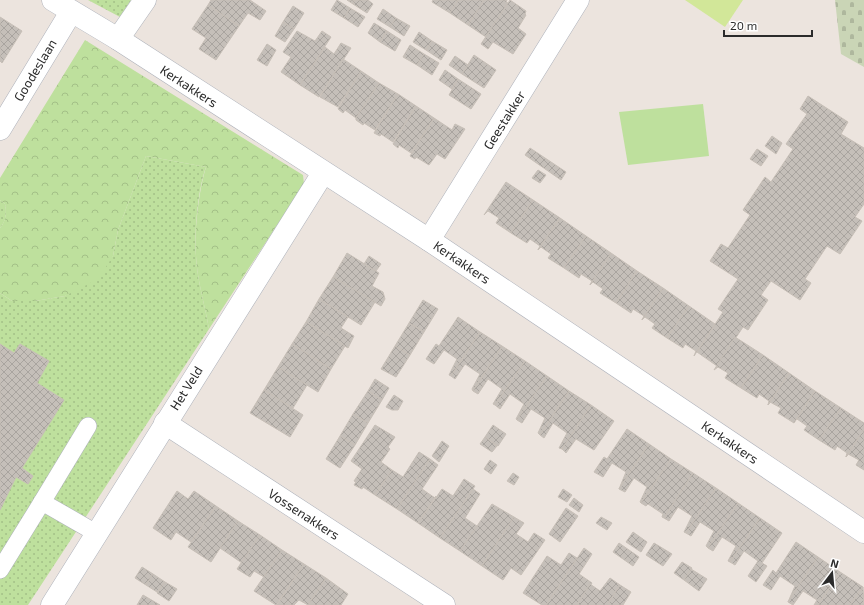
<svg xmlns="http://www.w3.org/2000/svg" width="864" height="605" viewBox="0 0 864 605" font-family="'Exo 2',sans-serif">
  <defs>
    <pattern id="grass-dots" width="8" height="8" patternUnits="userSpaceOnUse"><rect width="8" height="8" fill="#bee09d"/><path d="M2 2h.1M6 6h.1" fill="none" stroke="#a3c087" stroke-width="1.8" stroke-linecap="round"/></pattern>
    <pattern id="forest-crowns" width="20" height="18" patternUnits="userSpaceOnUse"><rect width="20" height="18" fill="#bee09d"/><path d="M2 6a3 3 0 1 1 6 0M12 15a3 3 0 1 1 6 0" fill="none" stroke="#a3c087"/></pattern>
    <pattern id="cemetery-stones" width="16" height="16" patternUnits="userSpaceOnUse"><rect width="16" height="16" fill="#cad5b6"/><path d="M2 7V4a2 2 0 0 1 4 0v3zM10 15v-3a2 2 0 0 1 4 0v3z" fill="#aeb79d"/></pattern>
    <pattern id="building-cross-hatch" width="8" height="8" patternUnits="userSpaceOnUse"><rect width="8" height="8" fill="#c5bfb9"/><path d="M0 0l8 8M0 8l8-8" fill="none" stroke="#a9a49f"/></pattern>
  </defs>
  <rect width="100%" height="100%" fill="#ece4de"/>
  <g fill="url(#grass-dots)">
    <path d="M88,0H131L120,17Z"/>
    <path d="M146,156L206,167C198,189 194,233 196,256C197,280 205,305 209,329L28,605H0V293L12,301H35L65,296L113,256L118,230Z"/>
    <path d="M0,200L5,204C7,212 6,221 0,228Z"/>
  </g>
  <path fill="url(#forest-crowns)" d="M85,40L303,175L304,184L209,329C205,305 197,280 196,256C194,232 199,189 206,167L146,156L118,230L113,256L98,279L65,296L35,301H12L0,293V228C6,221 7,212 5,204L0,200V178Z"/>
  <path fill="url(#cemetery-stones)" d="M835,0H864V67L841,54Z"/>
  <path fill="#bee09d" d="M703,104L709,156L628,165L619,112Z"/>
  <path fill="#d2e799" d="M685,0H743L725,27Z"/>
  <g fill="url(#building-cross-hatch)" stroke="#c7bfb7">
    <path d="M211,0H250L266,11L260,20L248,13L239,26L208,5Z"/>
    <path d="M337,0L350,8L344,18L331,10Z"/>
    <path d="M347,0H355L353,4Z"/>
    <path d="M355,0H368L373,4L367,13L353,4Z"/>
    <path d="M433,0H458L450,13L432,2Z"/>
    <path d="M458,0H484L468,25L450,13Z"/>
    <path d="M484,0H507L506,2L508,3L486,37L468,25Z"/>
    <path d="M510,0L526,11L525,14L526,15L518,28L526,34L513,54L493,42L488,49L481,44Z"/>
    <path d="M208,5L239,26L216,60L199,49L206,38L192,29Z"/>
    <path d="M293,6L304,13L294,29L283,22Z"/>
    <path d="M350,8L365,17L358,27L344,18Z"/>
    <path d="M383,9L396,18L390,27L377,19Z"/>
    <path d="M0,17L22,31L2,63L0,61Z"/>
    <path d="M396,18L410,26L404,36L390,27Z"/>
    <path d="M283,22L294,29L285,42L275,36Z"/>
    <path d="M374,23L387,31L380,42L368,33Z"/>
    <path d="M297,31L315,41L322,31L331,37L300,85L281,72L291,57L283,52Z"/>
    <path d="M387,31L401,40L395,51L380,42Z"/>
    <path d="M419,32L432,41L426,50L413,42Z"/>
    <path d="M432,41L447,50L441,60L426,50Z"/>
    <path d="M341,43L351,48L319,97L300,85L325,47L334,54Z"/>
    <path d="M267,44L276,50L267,66L257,60Z"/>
    <path d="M410,45L424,54L417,65L403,57Z"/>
    <path d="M424,54L439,63L432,75L417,65Z"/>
    <path d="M474,55L496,70L484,88L462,74Z"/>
    <path d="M455,56L468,65L470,62L462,74L449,65Z"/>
    <path d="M343,59L361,71L338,107L320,97Z"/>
    <path d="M445,70L458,79L452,89L439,80Z"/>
    <path d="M361,71L379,83L356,118L345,110L343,113L338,109Z"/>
    <path d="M458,79L481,94L471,109L449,95Z"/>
    <path d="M379,83L398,94L375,130L364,123L363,125L356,120V118Z"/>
    <path d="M398,94L416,106L393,142L381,134L380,136L374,133Z"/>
    <path d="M808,96L848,122L841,134L864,148V204L855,217L862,221L840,254L827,246L805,279L811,283L800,300L771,281L761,295L768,300L748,330L743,327L717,366L697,352L723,312L718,309L738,279L710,261L721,244L728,248L750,215L743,210L765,177L771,182L793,149L786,144L807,114L800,109Z"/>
    <path d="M416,106L434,118L411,153L399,145L398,148L393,144Z"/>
    <path d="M434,118L452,130L455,124L465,129L445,159L437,154L429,165L416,157L415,159L410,156Z"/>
    <path d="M772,136L782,143L776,154L765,146Z"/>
    <path d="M530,148L566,172L561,180L525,155Z"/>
    <path d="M757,149L768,156L761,166L750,159Z"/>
    <path d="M538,170L546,175L540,183L532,178Z"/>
    <path d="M506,182L533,200L511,233L496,223L499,218L488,211L484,215Z"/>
    <path d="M533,200L560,218L538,250L540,246L530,239L527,243L511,233Z"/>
    <path d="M560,218L586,236L564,268L548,258L551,254L541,247L538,250Z"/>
    <path d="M586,236L611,253L590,285L592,281L581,274L579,278L564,268Z"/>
    <path d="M347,253L379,273L372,286L383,292L385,299L381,306L333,277Z"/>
    <path d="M611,253L637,271L616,303L600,293L603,289L593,282L590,285Z"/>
    <path d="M369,256L381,264L376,271L364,264Z"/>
    <path d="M637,271L663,288L642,320L644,316L633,309L631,313L616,303Z"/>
    <path d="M333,277L375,302L361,325L319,299Z"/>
    <path d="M663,288L689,306L667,338L652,328L655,324L645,317L642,320Z"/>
    <path d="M319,299L348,317L341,328L354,336L348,348L306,322Z"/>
    <path d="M423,300L438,309L424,332L409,323Z"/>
    <path d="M689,306L715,324L694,356L696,351L685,344L683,348L667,338Z"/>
    <path d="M458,317L480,332L451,376L449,375L457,359L444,350L434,364L426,359L436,344L439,346Z"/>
    <path d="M306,322L345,346L331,369L292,344Z"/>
    <path d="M409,323L424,332L410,355L395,346Z"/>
    <path d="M480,332L502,346L473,391L472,389L480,374L465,364L455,379L451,376Z"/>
    <path d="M735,337L763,355L741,388L725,378L728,373L718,367L714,370Z"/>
    <path d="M0,344L14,353L20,344L49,361L37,383L64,400L22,468L33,476L28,484L16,477L0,510Z"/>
    <path d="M292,344L331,369L318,392L278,367Z"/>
    <path d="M395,346L410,355L396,377L381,369Z"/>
    <path d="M502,346L525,361L495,405L493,404L502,389L488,379L478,394L473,391Z"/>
    <path d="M763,355L789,373L768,405L769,401L759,394L757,398L741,388Z"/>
    <path d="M525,361L547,376L517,420L516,419L524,404L510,394L500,409L495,405Z"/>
    <path d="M278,367L307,385L293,408L264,390Z"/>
    <path d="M789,373L815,391L794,423L778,413L781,408L770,402L768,405Z"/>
    <path d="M547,376L569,391L540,435L538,433L545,418L531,409L522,423L517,420Z"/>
    <path d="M375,379L389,388L382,400L368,391Z"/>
    <path d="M264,390L303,415L290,437L250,413Z"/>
    <path d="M368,391L382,400L368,423L353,414Z"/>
    <path d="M569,391L591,405L562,449L559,448L567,433L553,423L544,438L540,435Z"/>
    <path d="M815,391L841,408L819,440L804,430L807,426L797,419Z"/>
    <path d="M394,395L403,401L398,410H392L386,407Z"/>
    <path d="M591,405L614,421L594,450L576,439L566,453L562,449Z"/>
    <path d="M841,408L864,423V429L846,457L847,453L837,446L835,450L819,440Z"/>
    <path d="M353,414L368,423L355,445L340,436Z"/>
    <path d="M375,425L395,437L388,447L390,449L381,462L392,470L375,495L363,487L362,489L354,485L356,482L354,481L362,469L351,461Z"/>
    <path d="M493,425L506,434L498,446L485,437Z"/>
    <path d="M627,429L649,444L619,489L626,472L612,463L603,477L594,472L604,457L607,459Z"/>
    <path d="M864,429V470L856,465L859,460L848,454L846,457Z"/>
    <path d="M340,436L355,445L340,468L326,459Z"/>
    <path d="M485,437L497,446L492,452L480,444Z"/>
    <path d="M442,441L449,446L439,462L432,456Z"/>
    <path d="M649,444L671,459L641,503L640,502L647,487L634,478L625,492L619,489Z"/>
    <path d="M419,452L430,459L397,509L375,495L392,470L403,477Z"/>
    <path d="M430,459L438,465L422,489L435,498L436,496L418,523L397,509Z"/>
    <path d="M671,459L693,473L664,518L662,517L663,514L648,504L646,506L641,503Z"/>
    <path d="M490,460L497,465L491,474L484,469Z"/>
    <path d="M513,473L519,477L514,485L507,481Z"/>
    <path d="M693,473L716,488L686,533L684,532L692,516L678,507L669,521L664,518Z"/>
    <path d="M464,479L475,486L440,538L418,523L442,489L453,496Z"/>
    <path d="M716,488L738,503L708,548L706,546L714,531L700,522L691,536L686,533Z"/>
    <path d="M473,489L480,494L465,518L477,526L460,551L440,538Z"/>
    <path d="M563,489L572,495L567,502L558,497Z"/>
    <path d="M177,491L188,499L194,491L216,506L191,542L176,532L171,540L153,528Z"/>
    <path d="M574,498L583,505L579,512L569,505Z"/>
    <path d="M738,503L760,518L730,562L728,561L736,546L722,537L713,551L708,548Z"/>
    <path d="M492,504L514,517L482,566L460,551Z"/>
    <path d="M216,506L238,521L211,562L188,547Z"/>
    <path d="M566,508L578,516L560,542L549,534Z"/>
    <path d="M514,517L524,523L516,534L528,542L534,533L545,540L521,575L511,568L503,580L482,566Z"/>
    <path d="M601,517L612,523L607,530L596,523Z"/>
    <path d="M760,518L782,533L762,563L767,566L756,582L748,576L758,561L744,551L735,565L730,562Z"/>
    <path d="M238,521L260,535L242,563L220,548Z"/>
    <path d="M633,532L647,542L641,552L626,542Z"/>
    <path d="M260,535L282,550L264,577L254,571L250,577L237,569Z"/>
    <path d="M796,542L818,557L788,602L795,586L780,576L771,590L763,585L773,570L776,573Z"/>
    <path d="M619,543L639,557L633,566L613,552Z"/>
    <path d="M654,543L672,554L663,566L646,555Z"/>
    <path d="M584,548L592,554L579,574L592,583L577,605H546Z"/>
    <path d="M282,550L304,564L276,605L254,591Z"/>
    <path d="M569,553L577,558L546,605H542L523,593L547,556L561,565Z"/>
    <path d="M818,557L840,572L818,605H814L817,600L803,591L793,605L788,602Z"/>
    <path d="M682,562L692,568L684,580L674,573Z"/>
    <path d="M304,564L326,578L308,605L299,600L294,605H277Z"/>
    <path d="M142,567L153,574L146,585L135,578Z"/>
    <path d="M691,569L707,579L699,591L684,580Z"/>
    <path d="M840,572L863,587L850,605H818Z"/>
    <path d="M153,574L165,582L157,592L146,585Z"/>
    <path d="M326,578L348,594L341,605H308Z"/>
    <path d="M610,578L620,585L607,605H577L590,584L600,591Z"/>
    <path d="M165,582L177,589L169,601L157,593Z"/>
    <path d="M620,585L631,592L623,605H607Z"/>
    <path d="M863,587L864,605H850Z"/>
    <path d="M143,595L160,605H137Z"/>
  </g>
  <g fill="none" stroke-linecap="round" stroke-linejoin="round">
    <g stroke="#aeb2bb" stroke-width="18">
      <g id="lane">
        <path d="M42,502L88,426"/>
        <path d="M0,570L42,502L96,533"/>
      </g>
    </g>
    <g stroke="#aeb2bb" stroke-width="23">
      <g id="street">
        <path d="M53,0L118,39L429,240L864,532"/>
        <path d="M118,39L145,0"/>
        <path d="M0,129L71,12"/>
        <path d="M429,240L578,0"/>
        <path d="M165,423L444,605"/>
        <path d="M52,605L323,173"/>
      </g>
    </g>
    <use href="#lane" stroke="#fff" stroke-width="17"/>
    <use href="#street" stroke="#fff" stroke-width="22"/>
  </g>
  <g text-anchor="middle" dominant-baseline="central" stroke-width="3" stroke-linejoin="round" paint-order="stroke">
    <g font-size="13" fill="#2b2b2b" stroke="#fff">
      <text transform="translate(35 70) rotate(-59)">Goodeslaan</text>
      <text transform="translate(189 86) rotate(33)">Kerkakkers</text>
      <text transform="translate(504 120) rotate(-58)">Geestakker</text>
      <text transform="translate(462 262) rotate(34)">Kerkakkers</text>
      <text transform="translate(186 388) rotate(-58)">Het Veld</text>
      <text transform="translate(730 442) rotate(34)">Kerkakkers</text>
      <text transform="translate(304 514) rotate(33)">Vossenakkers</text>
    </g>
  </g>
  <g transform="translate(832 573) rotate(16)" stroke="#ffffff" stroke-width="3" paint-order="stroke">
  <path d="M0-3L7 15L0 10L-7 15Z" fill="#2b2b2b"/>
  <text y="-6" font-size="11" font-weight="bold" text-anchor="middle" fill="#2b2b2b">N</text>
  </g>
  <path d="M724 30v6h88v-6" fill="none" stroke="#2b2b2b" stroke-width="2"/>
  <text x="730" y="30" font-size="12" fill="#2b2b2b" stroke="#ffffff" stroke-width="3" paint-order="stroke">20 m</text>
</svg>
